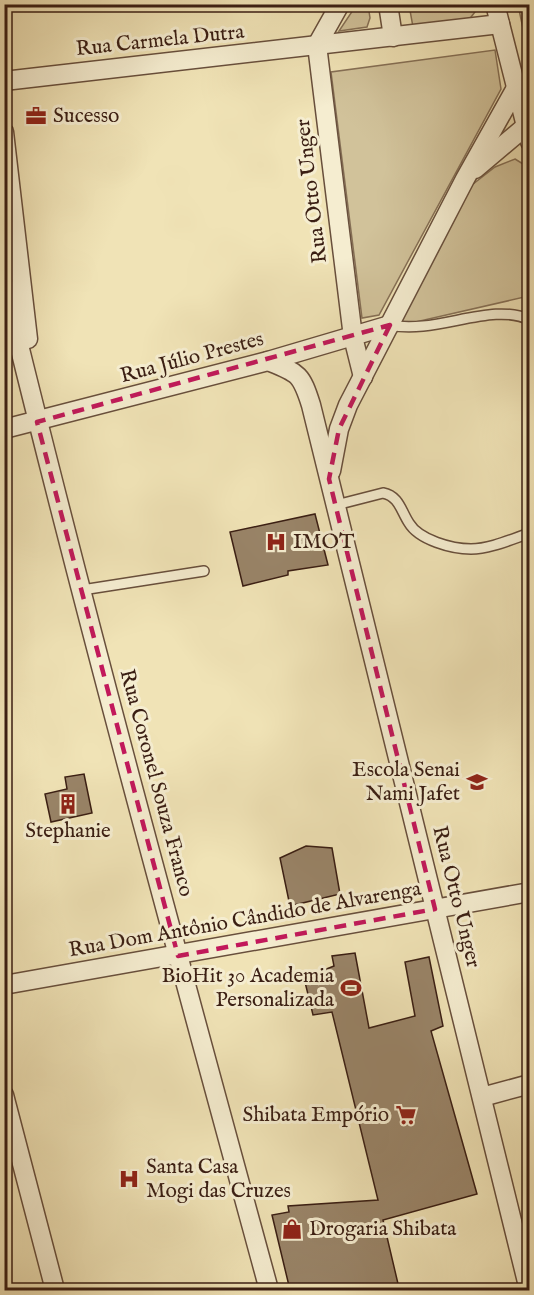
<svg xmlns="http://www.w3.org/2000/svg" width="534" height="1295" viewBox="0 0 534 1295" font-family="'IM FELL English',serif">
  <rect width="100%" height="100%" fill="#f0e3b6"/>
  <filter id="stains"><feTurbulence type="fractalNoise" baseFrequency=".00333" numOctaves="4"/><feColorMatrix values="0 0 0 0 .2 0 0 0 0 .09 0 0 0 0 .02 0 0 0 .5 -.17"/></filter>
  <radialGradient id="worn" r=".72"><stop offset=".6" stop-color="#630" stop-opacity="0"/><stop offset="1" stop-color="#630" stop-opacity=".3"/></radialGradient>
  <g fill="#d1c29a" stroke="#867056" stroke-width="1.5">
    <path d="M357,4L368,5L370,18L367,27L339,31Z"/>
    <path d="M478,4V8L468,21L413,27L409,5Z"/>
    <path d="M518,5H529V57Z"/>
    <path d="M495,50L501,89L379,315L362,318L331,72Z"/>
    <path d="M515,159L528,167L530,174L529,296L407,324L401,320L468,188L495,167Z"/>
  </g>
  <g fill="#998468" stroke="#3a1e13" stroke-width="1.5">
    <path d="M315,514L328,565L288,571V575L243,586L230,532Z"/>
    <path d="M84,774L92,813L51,822L45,794L67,789L65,777Z"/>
    <path d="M306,846L332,848L340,894L290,906L280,858Z"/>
    <path d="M355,953L369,1028L415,1016L405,962L429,957L443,1026L431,1031L477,1194L383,1220L399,1288L390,1290H290L272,1215L289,1212L288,1206L378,1200L332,1012L313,1015L304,978L334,966L332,956Z"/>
  </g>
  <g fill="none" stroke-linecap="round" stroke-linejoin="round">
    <g stroke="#684f3c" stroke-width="12">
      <g id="lane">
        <path d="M390,325C436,335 492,301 530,320"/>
        <path d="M336,505L383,493C399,496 401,511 409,523C419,540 452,549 471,549C490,549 512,539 530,533"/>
        <path d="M82,590L204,571"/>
      </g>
    </g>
    <g stroke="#684f3c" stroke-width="21">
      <g id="street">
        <path d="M340,4L317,45L353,337L363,377"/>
        <path d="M388,4L393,37"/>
        <path d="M495,4L530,142"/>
        <path d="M4,81L500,24"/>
        <path d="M4,132L28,339"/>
        <path d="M475,169L526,126"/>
        <path d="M4,284C86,621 178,956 269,1290"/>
        <path d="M268,361C298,373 301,373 311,405L529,1290"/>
        <path d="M4,429L268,361L390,325"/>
        <path d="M331,471L339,429L348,405L465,179L516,88"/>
        <path d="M4,985L530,892"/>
        <path d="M4,1095L55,1290"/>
        <path d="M482,1097L530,1084"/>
      </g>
    </g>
    <use href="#lane" stroke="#f5edd0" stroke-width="9"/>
    <use href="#street" stroke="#f5edd0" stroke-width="18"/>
  </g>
  <path fill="none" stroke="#c2185b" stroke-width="4.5" stroke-dasharray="12 8" stroke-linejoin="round" d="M390,325L339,429L329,479L435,909L178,956L37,422Z"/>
  <defs>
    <g id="office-bare" transform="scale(1.62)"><path d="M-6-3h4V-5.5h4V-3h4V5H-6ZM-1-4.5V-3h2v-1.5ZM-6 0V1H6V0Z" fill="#8f2418" stroke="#f5edd0" stroke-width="2.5" paint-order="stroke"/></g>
    <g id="hospital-bare" transform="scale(1.62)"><path d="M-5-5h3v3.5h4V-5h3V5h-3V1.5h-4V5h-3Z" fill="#8f2418" stroke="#f5edd0" stroke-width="2.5" paint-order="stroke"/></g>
    <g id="university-bare" transform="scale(1.62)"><path d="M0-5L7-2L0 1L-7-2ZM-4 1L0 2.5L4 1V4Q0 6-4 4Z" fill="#8f2418" stroke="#f5edd0" stroke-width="2.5" paint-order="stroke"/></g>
    <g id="building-bare" transform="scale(1.62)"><path d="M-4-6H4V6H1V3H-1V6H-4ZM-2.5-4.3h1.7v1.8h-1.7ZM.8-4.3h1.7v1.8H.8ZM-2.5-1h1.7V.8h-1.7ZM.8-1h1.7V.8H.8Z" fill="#8f2418" stroke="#f5edd0" stroke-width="2.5" paint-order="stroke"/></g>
    <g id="stadium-bare" transform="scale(1.62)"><path d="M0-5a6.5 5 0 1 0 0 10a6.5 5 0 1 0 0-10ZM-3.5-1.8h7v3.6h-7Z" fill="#8f2418" stroke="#f5edd0" stroke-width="2.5" paint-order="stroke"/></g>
    <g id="supermarket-bare" transform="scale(1.62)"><path d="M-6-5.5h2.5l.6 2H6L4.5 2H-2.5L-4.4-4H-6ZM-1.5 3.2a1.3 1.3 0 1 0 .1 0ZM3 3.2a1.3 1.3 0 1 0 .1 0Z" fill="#8f2418" stroke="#f5edd0" stroke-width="2.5" paint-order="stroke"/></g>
    <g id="shop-bare" transform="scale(1.62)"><path d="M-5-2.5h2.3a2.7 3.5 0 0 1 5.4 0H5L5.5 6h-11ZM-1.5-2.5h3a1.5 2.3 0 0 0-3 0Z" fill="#8f2418" stroke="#f5edd0" stroke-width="2.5" paint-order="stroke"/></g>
  </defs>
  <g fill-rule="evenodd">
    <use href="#office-bare" x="36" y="116"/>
    <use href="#hospital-bare" x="276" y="542"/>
    <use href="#university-bare" x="477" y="782"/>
    <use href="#building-bare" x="68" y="804"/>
    <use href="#stadium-bare" x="351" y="988"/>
    <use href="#supermarket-bare" x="406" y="1115"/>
    <use href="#hospital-bare" x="129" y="1179"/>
    <use href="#shop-bare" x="292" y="1229"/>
  </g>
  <g text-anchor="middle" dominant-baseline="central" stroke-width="6" stroke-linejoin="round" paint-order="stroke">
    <g font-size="21" fill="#3a1e13" stroke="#f5edd0">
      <text transform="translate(160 41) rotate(-6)">Rua Carmela Dutra</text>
      <text transform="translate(312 191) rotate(-97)">Rua Otto Unger</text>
      <text transform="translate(192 358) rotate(-15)">Rua Júlio Prestes</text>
      <text transform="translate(156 783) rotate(75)">Rua Coronel Souza Franco</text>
      <text transform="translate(456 897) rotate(76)">Rua Otto Unger</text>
      <text transform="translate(245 920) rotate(-10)">Rua Dom Antônio Cândido de Alvarenga</text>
    </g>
    <g font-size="21" fill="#3a1e13" stroke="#f5edd0" text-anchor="start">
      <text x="53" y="116">Sucesso</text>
      <text x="293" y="542">IMOT</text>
      <text x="460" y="770" text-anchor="end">Escola Senai<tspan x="460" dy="24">Nami Jafet</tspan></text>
      <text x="68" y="831" text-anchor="middle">Stephanie</text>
      <text x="334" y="976" text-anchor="end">BioHit 30 Academia<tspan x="334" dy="24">Personalizada</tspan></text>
      <text x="389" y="1115" text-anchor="end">Shibata Empório</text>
      <text x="146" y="1167">Santa Casa<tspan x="146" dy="24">Mogi das Cruzes</tspan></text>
      <text x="309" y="1229">Drogaria Shibata</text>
    </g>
  </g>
  <rect width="534" height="1295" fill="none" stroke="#f0e3b6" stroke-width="24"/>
  <rect x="6" y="6" width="522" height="1283" fill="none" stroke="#3a1e13" stroke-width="3"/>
  <rect x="12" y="12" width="510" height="1271" fill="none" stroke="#3a1e13" stroke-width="1.5"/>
  <rect width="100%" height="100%" filter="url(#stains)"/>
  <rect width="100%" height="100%" fill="url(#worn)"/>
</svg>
